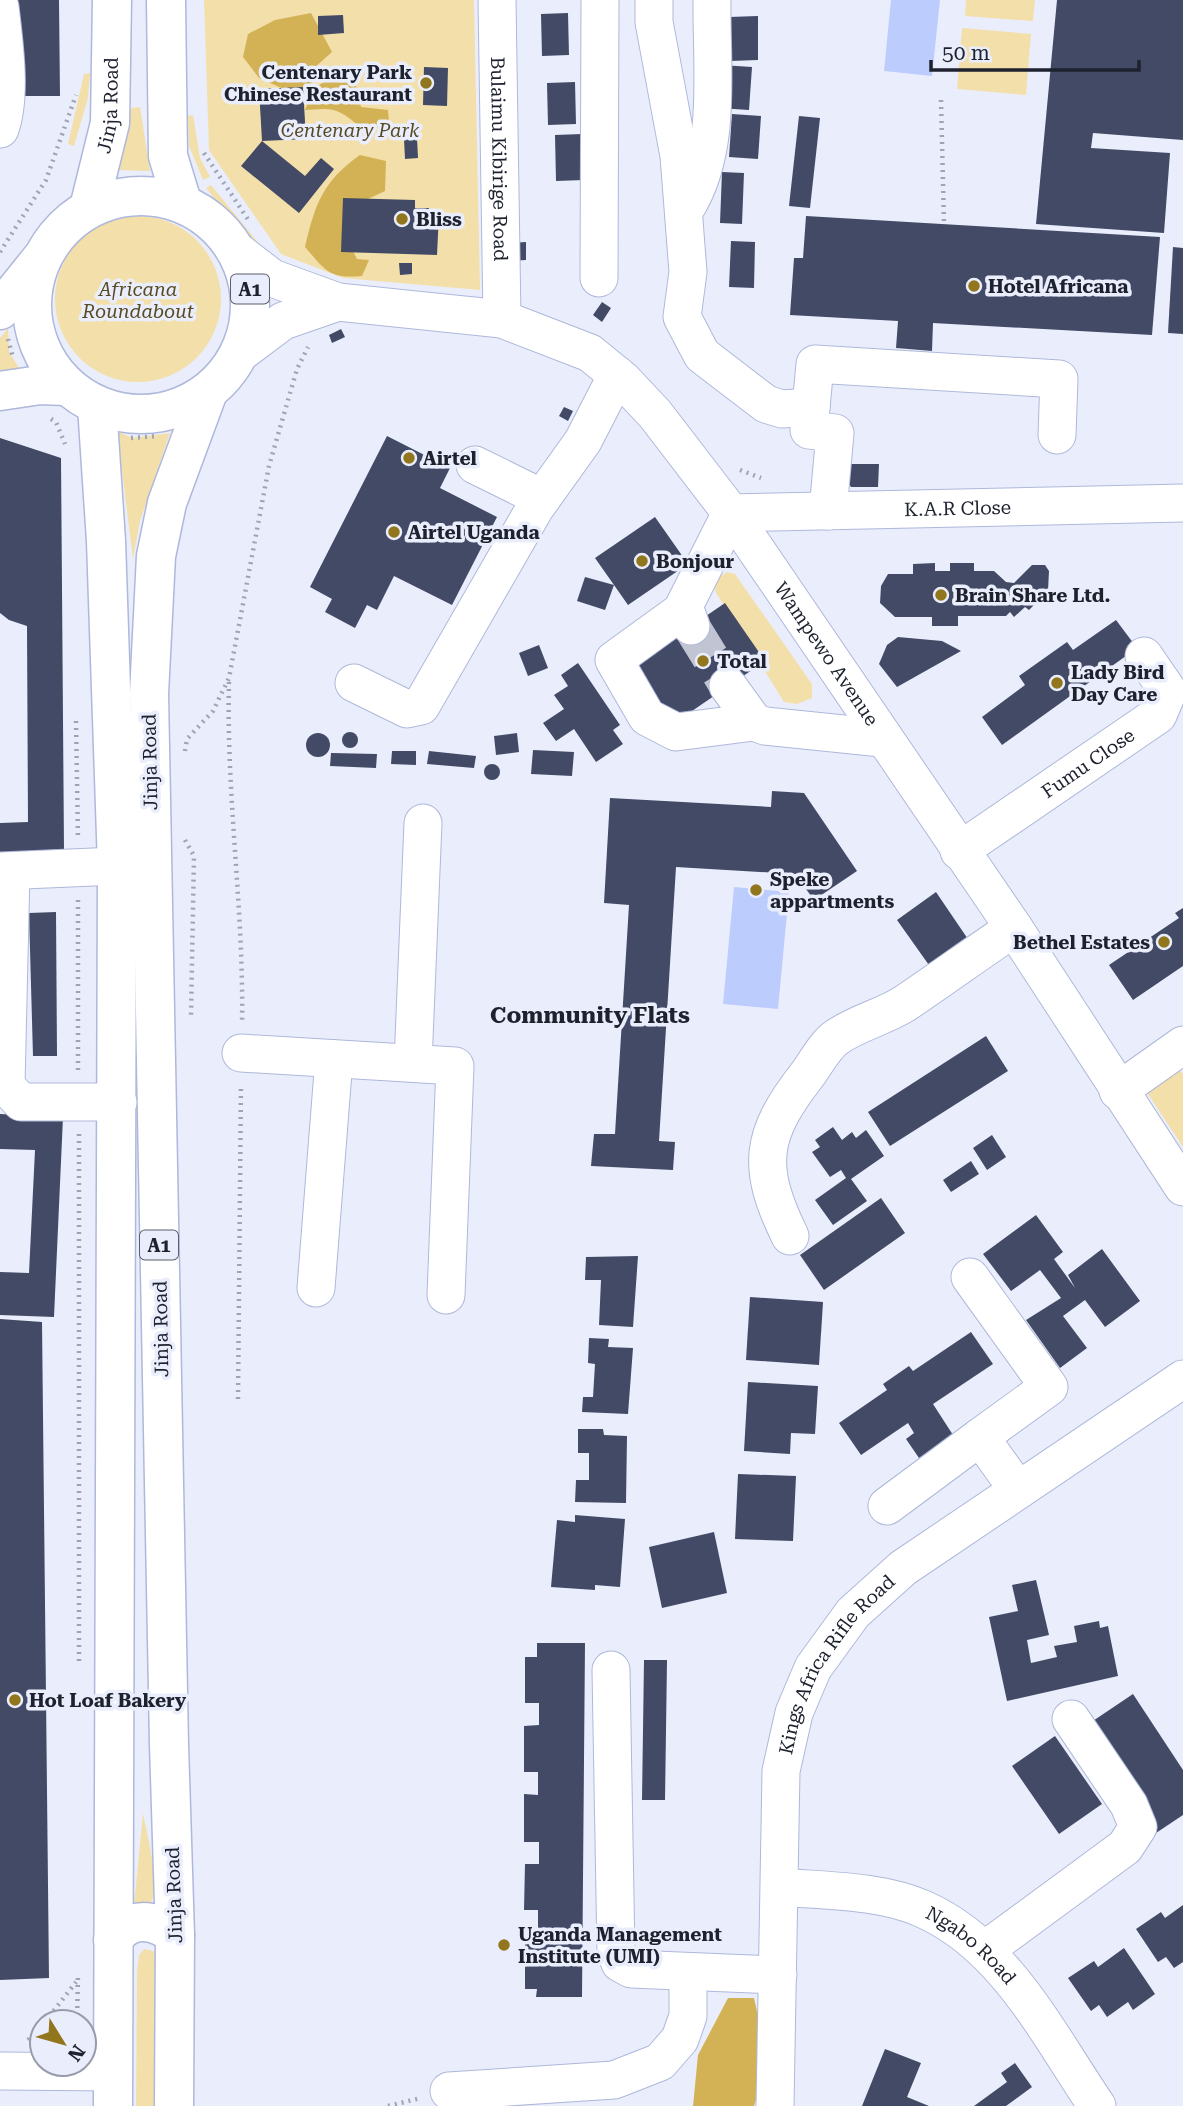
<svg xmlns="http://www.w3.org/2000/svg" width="1183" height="2106" viewBox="0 0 1183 2106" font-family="'Roboto Serif',serif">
  <rect width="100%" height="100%" fill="#eaeefc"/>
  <g fill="#f3dfa9">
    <path d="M204,0H474L480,290L343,278L281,254L209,150Z"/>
    <path d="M966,0H1035L1033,21L965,16Z"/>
    <path d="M962,28L1031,34L1026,95L957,89Z"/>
    <path d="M90,73L88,98L74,146L68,144L84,74Z"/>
    <path d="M140,107L150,171L118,170L131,108Z"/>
    <path d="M193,115L200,158L210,177L203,180L189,146L188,116Z"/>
    <path d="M211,185L269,256L268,264L206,188Z"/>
    <circle cx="138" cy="299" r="83"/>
    <path d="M8,328L9,352L21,371L0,373V338Z"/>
    <path d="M117,431L132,438L170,433L140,521L133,559Z"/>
    <path d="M727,572L735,574L812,684V698L797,704L784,702L715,591L716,579Z"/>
    <path d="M1179,1069L1183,1074V1147L1146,1091Z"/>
    <path d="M143,1813C147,1835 162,1889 149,1907L134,1906Z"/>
    <path d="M144,1949L153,1951L156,1956L155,2106H136L137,1972L139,1955Z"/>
  </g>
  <g fill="#d2b255">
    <path d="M311,13L332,52L313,69V82L295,94L259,78L243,57L248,34L275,20Z"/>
    <path d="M334,77L356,86L361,107L388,110L389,124C357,138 355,115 333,110C325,108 313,110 305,110L315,87Z"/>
    <path d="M360,155L386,161L385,191L351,207L348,241L357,259L369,260L362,276C329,279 326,271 305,247C315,204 323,181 360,155Z"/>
    <path d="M728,1998H754L767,2055L756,2100L754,2106H693L698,2055Z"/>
  </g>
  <g fill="#bcccfd">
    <path d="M891,0H940L932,76L884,71Z"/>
    <path d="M734,887L789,892L778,1009L723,1004Z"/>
  </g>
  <g fill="#424a66">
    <path d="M12,0H59L60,96H13Z"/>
    <path d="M1057,0H1183V140L1093,133L1091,148L1170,153L1164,233L1036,224Z"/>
    <path d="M568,13L569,55L542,56L541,14Z"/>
    <path d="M343,15L344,33L318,35V16Z"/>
    <path d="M758,16V60L730,61L729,17Z"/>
    <path d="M721,65L752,67L749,110L718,108Z"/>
    <path d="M424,67L448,68L447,106L423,105Z"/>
    <path d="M575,82L576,124L548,125L547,83Z"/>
    <path d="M303,87L306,139L262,141L259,89Z"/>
    <path d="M732,114L761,116L758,159L729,157Z"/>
    <path d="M799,116L820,118L810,208L789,206Z"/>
    <path d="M582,134L584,180L556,181L555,135Z"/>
    <path d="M417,138L418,158L405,159L404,139Z"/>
    <path d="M262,141L305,176L321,158L334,169L299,213L241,166Z"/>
    <path d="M722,172L744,173L742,224L720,223Z"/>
    <path d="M343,198L415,200V208H429V213L439,214L437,255L341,252Z"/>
    <path d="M806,216L1160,237L1152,335L933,323L932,351L896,348L898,321L790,315L794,258H803Z"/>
    <path d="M731,241L755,242L754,288L729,287Z"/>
    <path d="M526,242V260L488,262L487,244Z"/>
    <path d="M1173,247L1183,248V334L1168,333Z"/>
    <path d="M399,263H412V274L400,275Z"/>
    <path d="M602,302L611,308L602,322L593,315Z"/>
    <path d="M341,329L345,337L332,343L329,335Z"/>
    <path d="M564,407L573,411L568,421L559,416Z"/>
    <path d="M387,436L450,468L440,488L497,517L452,605L394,576L377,610L367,605L355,628L325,612L332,599L310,587Z"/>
    <path d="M0,438L61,458L64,849L0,853V823L28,822L27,626L9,620L0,613Z"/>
    <path d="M843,464H879L878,487H851L842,472Z"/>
    <path d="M655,517L688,564L628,605L614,585L605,610L577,601L585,577L614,585L595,558Z"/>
    <path d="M935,563V571H950V563H974V571H994L1006,582L1014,583L1032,565H1045L1049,571L1048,591L1029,610L1025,607L1014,617L1010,612L1006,616H958V626H932V617H895L880,603L881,586L888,574H913V564Z"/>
    <path d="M725,603L765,661L673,724L633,666Z"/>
    <path d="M1116,620L1137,648L1002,745L982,717L1025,685L1019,676L1067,642L1073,650Z"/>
    <path d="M898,637L942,641L961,651L897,687L879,664L887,645Z"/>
    <path d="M539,645L548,668L528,676L519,653Z"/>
    <path d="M578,663L620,725L613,730L623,744L596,762L574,729L556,741L543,723L564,709L554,695L568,686L561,675Z"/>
    <circle cx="350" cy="740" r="8"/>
    <path d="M517,733L519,752L496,755L494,736Z"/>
    <circle cx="318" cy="745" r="12"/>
    <path d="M533,750L574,752L572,776L531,774Z"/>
    <path d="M392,751H416V765L391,764Z"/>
    <path d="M429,751L476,756L474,768L427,764Z"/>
    <path d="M331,753L377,754L376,768L330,766Z"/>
    <circle cx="492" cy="772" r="8"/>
    <path d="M772,791L804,793L857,871L814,900L795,874L676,867L659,1141L675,1142L673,1170L591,1166L594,1134H615L629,905L604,903L610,798L771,807Z"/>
    <path d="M936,892L974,948L936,975L897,920Z"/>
    <path d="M1183,908V966L1133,1000L1109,965L1179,918L1175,913Z"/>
    <path d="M56,912L57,1056H33L29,913Z"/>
    <path d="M986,1036L1008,1071L890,1146L868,1112Z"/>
    <path d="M0,1114L63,1117L54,1317L0,1315V1272L29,1273L35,1150L0,1149Z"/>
    <path d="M833,1127L842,1140L852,1132L856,1138L866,1130L884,1156L851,1179L867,1201L833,1225L815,1200L846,1178L841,1170L830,1177L812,1152L820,1147L815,1140Z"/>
    <path d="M992,1135L1006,1157L987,1170L973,1148Z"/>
    <path d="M971,1161L979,1174L951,1192L943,1180Z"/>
    <path d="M881,1198L905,1233L824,1290L800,1255Z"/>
    <path d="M1036,1215L1063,1252L1054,1259L1075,1288L1068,1275L1102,1249L1140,1301L1105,1327L1085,1300L1063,1316L1087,1348L1060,1368L1026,1320L1061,1298L1040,1270L1011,1291L983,1254Z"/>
    <path d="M638,1256L633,1327L599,1325L601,1280H585L586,1257Z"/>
    <path d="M750,1297L823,1302L819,1365L746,1360Z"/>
    <path d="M0,1319L42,1322L49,1978L0,1980Z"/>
    <path d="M971,1332L993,1364L933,1404L953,1435L919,1458L906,1439L914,1433L908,1423L861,1455L839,1423L887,1390L883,1384L909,1366L913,1371Z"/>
    <path d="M589,1338L609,1339L608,1347L633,1348L628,1414L582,1412L583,1397H593L595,1364L588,1363Z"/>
    <path d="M748,1382L818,1386L815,1434L791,1433L790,1454L744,1451Z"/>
    <path d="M578,1429H603L604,1435L627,1436L626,1503L575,1502L576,1480H589V1453H578Z"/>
    <path d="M738,1474L796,1476L793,1541L735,1539Z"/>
    <path d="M575,1515L625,1519L620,1587L595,1585V1590L551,1587L557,1520L575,1522Z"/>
    <path d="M714,1532L727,1593L662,1608L649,1547Z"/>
    <path d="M1036,1580L1049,1635L1027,1640L1031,1663L1057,1657L1054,1646L1077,1642L1074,1626L1099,1621L1100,1628L1108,1626L1118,1676L1007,1701L989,1617L1018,1611L1012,1585Z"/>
    <path d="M537,1643H585L582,1997H536L537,1989H525V1931L538,1930V1910H524L525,1864H539V1842H524V1794L538,1795V1772H524V1726L539,1725V1703H525V1657H537Z"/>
    <path d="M644,1660H667L665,1800H642Z"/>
    <path d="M1133,1694L1183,1770V1815L1153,1835L1081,1729Z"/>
    <path d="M1055,1736L1102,1804L1059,1834L1012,1766Z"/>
    <path d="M1183,1905V1962L1174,1968L1166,1957L1158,1962L1136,1929L1161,1912L1165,1918Z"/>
    <path d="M1124,1948L1155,1994L1133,2010L1128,2002L1107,2017L1099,2005L1091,2011L1068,1978L1094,1961L1098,1967Z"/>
    <path d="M885,2049L921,2063L907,2097L929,2106H862Z"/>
    <path d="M1015,2063L1032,2087L1006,2106H974L1007,2082L1001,2073Z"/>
  </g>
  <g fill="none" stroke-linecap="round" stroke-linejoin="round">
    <path stroke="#c1c5d3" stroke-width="37" stroke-dasharray="37 18" stroke-linecap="butt" d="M691,626L728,686"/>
    <g stroke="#aeb8da" stroke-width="39">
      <g id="minor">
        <path id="s1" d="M497,0L502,319"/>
        <path d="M654,0V22L679,156L688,272L682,317L702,355L766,404L782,409L811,407"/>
        <path d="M0,7C4,41 12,96 0,129"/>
        <path d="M686,208C723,149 711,67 712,0"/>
        <path id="s2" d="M237,251L272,278L338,302L502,319L590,353L623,380L655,414L731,513L1014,928L1183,1187"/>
        <path d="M599,278L600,0"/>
        <path d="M239,354L283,321L338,302"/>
        <path d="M475,465L542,498"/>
        <path d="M828,511L835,433L809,430L815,364L1059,379L1057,435"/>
        <path d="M683,610L614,660L647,717L676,732L754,722"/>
        <path id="s3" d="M691,626L684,606L731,513L1183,503"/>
        <path d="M354,683L407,709L421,706L535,508L583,441L617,375"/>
        <path d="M728,686L754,722L765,726L882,738"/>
        <path id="s4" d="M959,851L1158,715L1168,691L1144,656"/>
        <path d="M0,871L117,866"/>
        <path d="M11,872L6,1086L21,1102H118"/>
        <path d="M241,1053L455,1066L446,1295"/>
        <path d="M413,1063L423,823"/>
        <path d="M1118,1091L1183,1045"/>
        <path d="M790,1236C756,1167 760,1135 807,1075C816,1063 825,1045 837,1037C857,1023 883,1017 904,1004C941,979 977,953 1014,928"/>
        <path d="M970,1277L1049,1387L980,1437L1018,1490"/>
        <path d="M316,1288L334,1059"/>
        <path d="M887,1506L980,1437"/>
        <path d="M611,1670L616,1953L620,1963L631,1969L778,1975"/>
        <path id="s5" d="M780,1887C826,1891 880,1890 923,1909C1005,1945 1048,2034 1097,2106"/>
        <path d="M985,1950L1125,1847L1138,1827L1129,1805L1071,1719"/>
        <path d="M0,2071L113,2072"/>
        <path d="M449,2091L614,2080L660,2062L680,2039L688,2016V1972"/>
        <path id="s6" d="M775,2106L781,1771L794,1713L813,1668L853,1613L903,1568L1183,1379"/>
      </g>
    </g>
    <g stroke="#aeb8da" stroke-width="41">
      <g id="major">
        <path d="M0,310L41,259"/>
        <path d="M0,391L40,385L66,386"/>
      </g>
    </g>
    <g stroke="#aeb8da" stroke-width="41">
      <g id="highway">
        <path d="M166,0L168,156L182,202"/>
        <circle cx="141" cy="305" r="109"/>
        <path id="s7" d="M89,208L110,123L112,0"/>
        <path d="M97,406L106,541L117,866L113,2106"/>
        <path d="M113,1940C129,1915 154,1919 175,1935"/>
        <path d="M174,2106L175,1935L169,1745L149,694L156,556L167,503L208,392"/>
      </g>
    </g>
    <g stroke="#a0a4b1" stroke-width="4.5" stroke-dasharray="2 5" stroke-linecap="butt">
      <path d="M941,100L944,224"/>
      <path d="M204,153L249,221"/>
      <path d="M0,252L46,180L76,95"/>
      <path d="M8,339L13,358"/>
      <path d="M51,419L56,422L65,444"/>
      <path d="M131,438L157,436"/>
      <path d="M740,470L761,478"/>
      <path d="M229,682C226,796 244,909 242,1023"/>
      <path d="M76,721L78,839"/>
      <path d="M185,751L187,739L213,711L229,678L269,466L297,369L308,347"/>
      <path d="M185,840L194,856L191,1015"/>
      <path d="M78,900V1073"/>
      <path d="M79,1134V1661"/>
      <path d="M238,1399L241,1084"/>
      <path d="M45,2022L76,1982"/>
      <path d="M77,2022L78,1974"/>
      <path d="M28,2040L42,2026"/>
      <path d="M388,2106L421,2098"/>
    </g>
    <use href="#minor" stroke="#fff" stroke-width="37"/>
    <use href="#major" stroke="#fff" stroke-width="38"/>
    <use href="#highway" stroke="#fff" stroke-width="38"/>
  </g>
  <g fill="#92761d" stroke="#eaeefc" stroke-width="2.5">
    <circle cx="426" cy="83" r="7"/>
    <circle cx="402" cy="219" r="7"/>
    <circle cx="974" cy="286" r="7"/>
    <circle cx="409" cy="458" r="7"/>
    <circle cx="394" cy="532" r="7"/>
    <circle cx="642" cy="561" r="7"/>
    <circle cx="941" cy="595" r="7"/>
    <circle cx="703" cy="661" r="7"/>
    <circle cx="1057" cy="683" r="7"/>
    <circle cx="756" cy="890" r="7"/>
    <circle cx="1164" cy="942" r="7"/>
    <circle cx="15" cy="1700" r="7"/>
    <circle cx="504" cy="1945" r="7"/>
  </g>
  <g text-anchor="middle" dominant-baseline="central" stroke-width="7" stroke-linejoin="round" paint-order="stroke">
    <g fill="#eaeefc" stroke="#5b5f6c" stroke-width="2">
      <rect x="231" y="274.5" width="38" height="29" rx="5"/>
      <rect x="140" y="1230.5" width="38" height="29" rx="5"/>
    </g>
    <g font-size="18" font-weight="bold" fill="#1e222f">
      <text x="250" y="289">A1</text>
      <text x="159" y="1245">A1</text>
    </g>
    <g font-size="19" font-weight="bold" fill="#1e222f" stroke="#eaeefc" text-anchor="start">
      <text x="412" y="72" text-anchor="end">Centenary Park<tspan x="412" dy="22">Chinese Restaurant</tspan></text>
      <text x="416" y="219">Bliss</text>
      <text x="988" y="286">Hotel Africana</text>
      <text x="423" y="458">Airtel</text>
      <text x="408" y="532">Airtel Uganda</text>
      <text x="656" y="561">Bonjour</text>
      <text x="955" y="595">Brain Share Ltd.</text>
      <text x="717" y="661">Total</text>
      <text x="1071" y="672">Lady Bird<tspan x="1071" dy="22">Day Care</tspan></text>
      <text x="770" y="879">Speke<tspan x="770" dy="22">appartments</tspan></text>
      <text x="1150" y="942" text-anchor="end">Bethel Estates</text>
      <text x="29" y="1700">Hot Loaf Bakery</text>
      <text x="518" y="1934">Uganda Management<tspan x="518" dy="22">Institute (UMI)</tspan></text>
    </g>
    <g font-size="19" fill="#1e222f" stroke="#eaeefc">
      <text stroke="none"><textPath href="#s7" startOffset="105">Jinja Road</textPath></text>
      <text stroke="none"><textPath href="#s1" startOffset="159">Bulaimu Kibirige Road</textPath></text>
      <text stroke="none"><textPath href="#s3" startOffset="352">K.A.R Close</textPath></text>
      <text stroke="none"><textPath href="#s2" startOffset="758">Wampewo Avenue</textPath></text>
      <text transform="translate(150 762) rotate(-91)">Jinja Road</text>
      <text stroke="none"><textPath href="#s4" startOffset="156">Fumu Close</textPath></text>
      <text transform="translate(161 1329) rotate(-91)">Jinja Road</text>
      <text stroke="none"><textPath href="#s6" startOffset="458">Kings Africa Rifle Road</textPath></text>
      <text transform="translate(174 1895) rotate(-92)">Jinja Road</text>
      <text stroke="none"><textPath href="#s5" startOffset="206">Ngabo Road</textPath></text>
    </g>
    <g font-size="19" font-style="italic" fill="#584a23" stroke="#eaeefc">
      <text x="350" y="130">Centenary Park</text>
      <text x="138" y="289">Africana<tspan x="138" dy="22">Roundabout</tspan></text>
    </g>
    <g font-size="23" font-weight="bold" fill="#1e222f" stroke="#eaeefc">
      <text x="590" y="1015">Community Flats</text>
    </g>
  </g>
  <g transform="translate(63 2043) rotate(127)"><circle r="33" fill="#eaeefc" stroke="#989caa" stroke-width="2"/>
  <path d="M0-5L12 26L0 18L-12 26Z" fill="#92761d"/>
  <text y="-10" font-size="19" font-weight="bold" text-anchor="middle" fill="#1e222f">N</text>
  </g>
  <path d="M931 60v10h208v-10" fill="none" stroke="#1e222f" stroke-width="3.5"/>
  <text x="942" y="60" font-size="21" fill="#1e222f" stroke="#eaeefc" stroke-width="5" paint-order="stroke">50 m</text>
</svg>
